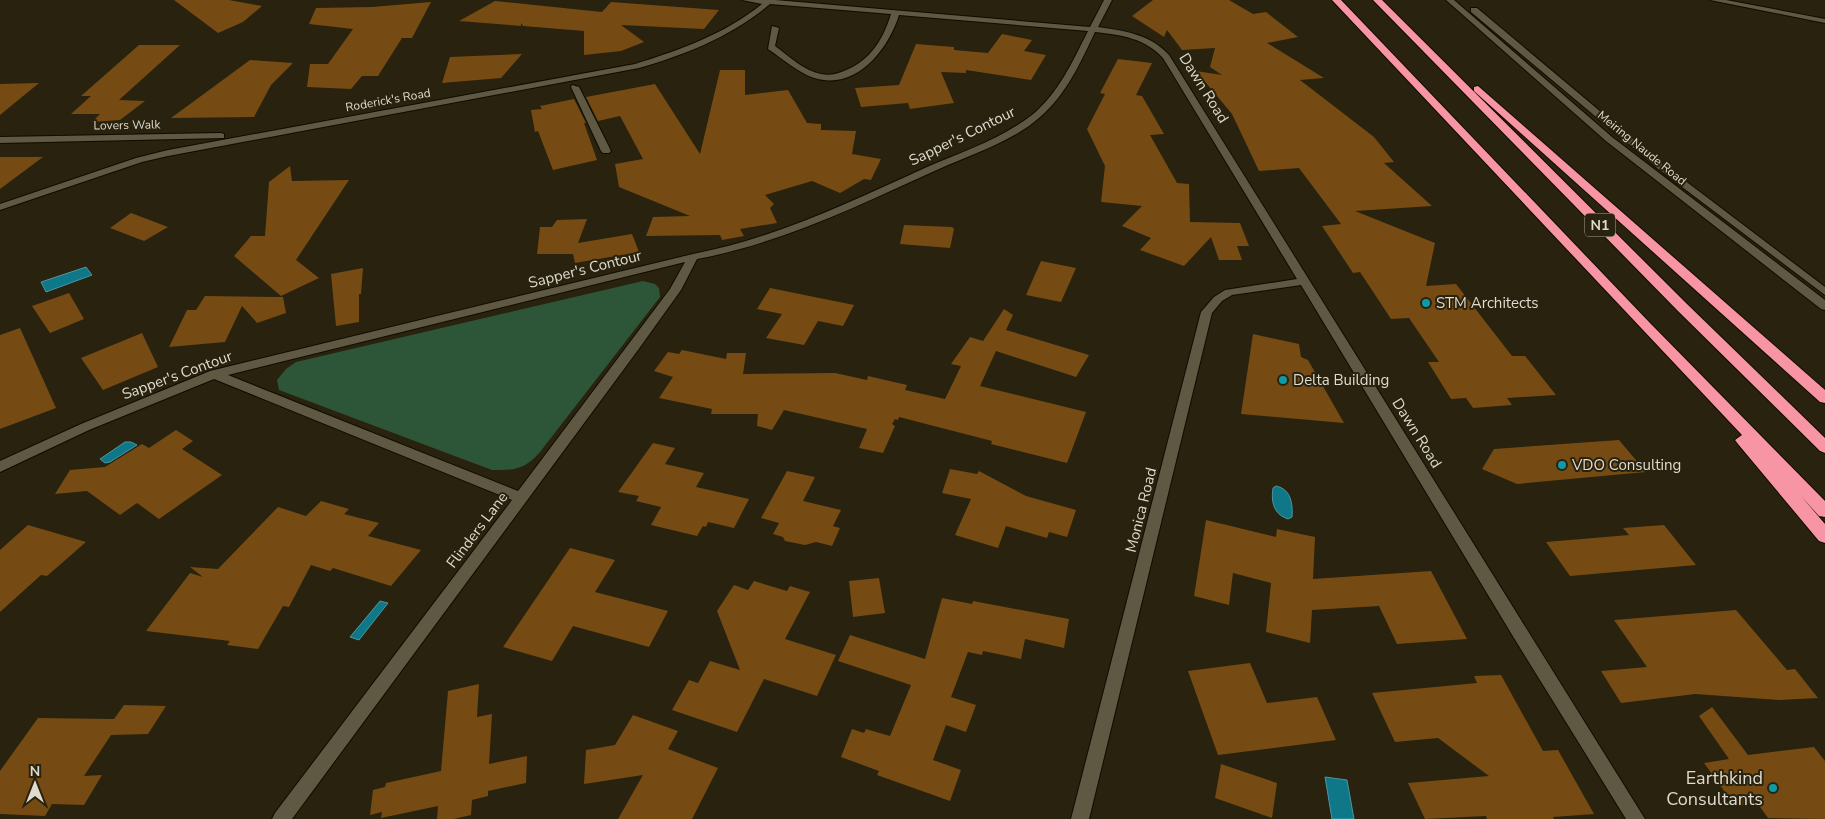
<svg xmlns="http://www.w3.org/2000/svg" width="1825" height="819" viewBox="0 0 1825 819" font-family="'Nunito Sans',sans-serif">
  <rect width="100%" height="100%" fill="#28220e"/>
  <path fill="#2d5537" d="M643,281L655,284L659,288L660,297L540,452C524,470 515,470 492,470L279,390L277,380L286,369L296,362Z"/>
  <g fill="#0e7889" stroke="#4d969e">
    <path d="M86,267L92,275L46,292L41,282Z"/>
    <path d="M125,442H131L137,445L110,462L105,463L100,459Z"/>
    <path d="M1276,486C1291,489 1293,504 1292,517L1288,519C1273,514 1271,501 1273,488Z"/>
    <path d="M380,601L388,603L359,640L350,637Z"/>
    <path d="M1325,777L1347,780L1354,819H1332Z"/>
  </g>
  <g fill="#754b13">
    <path d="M174,0H229L262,6L243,22L218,33Z"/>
    <path d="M1153,0H1229L1253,14L1266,12L1298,37L1267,43L1324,78L1300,80L1374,137L1394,162L1384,163L1432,206L1355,211L1435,243L1426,286L1456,284L1512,356H1525L1556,395L1507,398L1512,405L1473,408L1466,398L1451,399L1428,362H1439L1409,318L1391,319L1360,272L1353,273L1322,226L1341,224L1299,168L1259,171L1232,114L1196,71L1222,75L1210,67L1215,48L1182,50L1167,30L1164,37L1132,16Z"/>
    <path d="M495,1L602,12L611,2L719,10L704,29L621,25L644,42L621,51L584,55V31L523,26L521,23V26L459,21Z"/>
    <path d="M431,2L412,38H402L378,76H362L351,89L307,87L310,64H328L353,29L309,24L316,8L372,7Z"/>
    <path d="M1002,34L1032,40L1024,51L1046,55L1031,80L966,70V73L941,72L954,103L910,109L908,103L861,107L855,88L899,85L916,44L954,47V50L988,53Z"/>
    <path d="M139,45H180L119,100L145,101L120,120L92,122L100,114H71L91,96H81Z"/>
    <path d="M522,54L501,78L442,83L450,57Z"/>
    <path d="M1118,59L1152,63L1136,95L1142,96L1164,134L1150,135L1177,183L1189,184L1190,222L1240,223L1249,246H1237L1242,260H1219L1211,237L1184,266L1140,250L1151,238L1122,226L1142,206L1101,202L1105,166L1087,129L1105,94L1100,93Z"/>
    <path d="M250,60L293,63L271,85L254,117L171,118Z"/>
    <path d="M720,70H745V95L788,90L807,123L821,124V130L856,131L852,154L881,159L871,180L864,179L840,193L812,181L765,195L774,204L770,208L777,223L740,229L744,236L722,240L720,235L646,236L653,217L690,216L619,187L615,164L643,159L620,116L598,121L586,97L655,84L700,154Z"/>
    <path d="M39,83L0,115V84Z"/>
    <path d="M574,99L586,123H584L597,160L553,170L538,131L535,132L531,110L542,109L540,106Z"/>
    <path d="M0,157H43L0,189Z"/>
    <path d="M290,166L292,181L349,180L296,260L319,278L281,296L234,256L251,236H265L269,182Z"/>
    <path d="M131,213L168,227L144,241L110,228Z"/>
    <path d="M587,219L578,243L632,234L639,252L575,263L573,254H537L540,227H552L557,220Z"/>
    <path d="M904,225L952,227L954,229L950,248L900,244Z"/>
    <path d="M1041,261L1076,268L1061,302L1026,295Z"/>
    <path d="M363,268L361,294H359V322L336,326L331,274Z"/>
    <path d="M770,288L854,305L843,326L818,321L804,345L766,338L782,314L757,309Z"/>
    <path d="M69,293L84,319L50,333L32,306Z"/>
    <path d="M205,296L283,297L286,313L257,323L242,306L225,342L169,347L187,310H196Z"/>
    <path d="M1004,309L1013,315L1006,330L1089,355L1076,377L996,351L980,386L1086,412L1067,463L991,444L992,441L899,417L898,420L895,419L892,424L895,426L883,453L859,448L867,429L784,410L772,430L757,426L758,414H711L712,409L659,398L673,377L654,371L668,352L679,354L682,350L726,359L727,353H746L743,374L835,373L867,380L868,376L907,385L905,390L945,399L961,366L951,364L970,337L983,341Z"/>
    <path d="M20,328L56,408L0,429V335Z"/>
    <path d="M142,333L158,367L103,390L81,358Z"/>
    <path d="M1253,334L1299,344L1301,357L1308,360L1344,423L1241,414Z"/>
    <path d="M176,430L193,441L182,449L222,475L159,519L137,503L120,515L87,491L55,494L70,470L105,467L142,444L149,448Z"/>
    <path d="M1619,440L1646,472L1517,484L1482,469L1494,449Z"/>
    <path d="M653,443L675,448L665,464L704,473L696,487L749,499L734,528L708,522L706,527L703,526L697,536L651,525L661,507L636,501L639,496L618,492Z"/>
    <path d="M950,469L977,474L979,471L1026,496L1076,510L1067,537L1049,532L1047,538L1006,526L998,548L955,535L971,499L942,493Z"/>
    <path d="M787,471L815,477L803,501L841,510L833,526L840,528L832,546L816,542L805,545L785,541L783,537L773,534L779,523L761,518Z"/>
    <path d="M321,501L349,509L344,514L379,523L368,536L421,550L391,586L333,568L330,571L311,565L289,607L283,606L258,649L227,645L230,641L146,631L190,573L203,577L190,567L218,569L278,507L306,516Z"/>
    <path d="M1206,520L1276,537L1277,529L1315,537L1313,579L1431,571L1467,639L1397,644L1379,606L1312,610L1310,643L1266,632L1271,583L1233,573L1229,605L1194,596Z"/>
    <path d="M28,525L86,542L47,576L41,575L0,612V550Z"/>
    <path d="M1664,525L1696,565L1570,576L1546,542L1629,535L1623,528Z"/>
    <path d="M570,548L615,560L595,592L668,611L649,647L573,626L552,661L503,647Z"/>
    <path d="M879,578L885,613L853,617L849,581Z"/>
    <path d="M754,581L787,591L790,586L810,592L785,639L836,655L817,696L764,679L737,732L672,710L689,680L698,683L710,661L740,670L717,611L734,585L748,590Z"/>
    <path d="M942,598L972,604L973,601L1069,619L1064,648L1025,639L1021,659L983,651L982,655L968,652L951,697L976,705L966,732L946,725L933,760L961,770L950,801L877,775L879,771L841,757L852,729L864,733L866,729L890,736L911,685L838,661L850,635L925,659Z"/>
    <path d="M1736,610L1787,670L1795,669L1818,698L1779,700L1695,694L1621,703L1601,671L1647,667L1614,620Z"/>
    <path d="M1250,663L1267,703L1317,697L1336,740L1218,755L1188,671Z"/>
    <path d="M1501,675L1543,751L1558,750L1594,814L1553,817L1554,819H1487L1486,816L1425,819L1408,783L1489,776L1438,738L1395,742L1372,693L1477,683L1474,676Z"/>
    <path d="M479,684L477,717L492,714L489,764L527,756L526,783L488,791V796L472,800L471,815L454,819H437L438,806L381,818L382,812L370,815L373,790L385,787L386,783L441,771L448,691Z"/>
    <path d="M124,705L166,706L148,734L111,735L84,776L102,775L84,805L52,804L45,816L0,814V771L38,718L114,719Z"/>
    <path d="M1712,707L1748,755L1814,747L1825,761V819L1768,818L1758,804L1735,806L1704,763L1729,759L1699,716Z"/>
    <path d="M633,715L678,731L668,749L718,768L692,819H618L643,775L584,784L586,750L615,745Z"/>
    <path d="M1221,764L1277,783L1272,818L1215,798Z"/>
  </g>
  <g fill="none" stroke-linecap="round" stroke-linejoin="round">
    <g stroke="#110b00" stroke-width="2">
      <g id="street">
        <path d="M742,0H775L1090,27L1104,0H1112L1098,27C1125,31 1150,34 1169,55L1645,819H1626L1514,638L1301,285L1232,295L1222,301L1212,313L1089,819H1071L1201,312L1214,297L1225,290L1297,279L1163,58C1145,38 1121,35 1095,32C1081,62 1066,95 1040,117C1012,142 972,154 939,169C859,205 783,243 697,259L681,290L638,350L292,819H272L275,813L512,500L214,379L89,430L0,472V461L81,424L210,371L693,254C776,238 850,202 927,167C962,152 1001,139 1032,115C1058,94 1073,61 1088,31L899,15C888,50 856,91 814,78C797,72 783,59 768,49L772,26L779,28L775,46C789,56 804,71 821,74C829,76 837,74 844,71C870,61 883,40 891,14L770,4C732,36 687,54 639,68L168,156L142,162L0,210V204L136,158L168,150L635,64C680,50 725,34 762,4ZM685,262L670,289L518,491L228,375Z"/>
        <path d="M1710,0H1726L1825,19V23Z"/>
        <path d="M572,85L579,87L611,151L609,153H603L601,151L571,87Z"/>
        <path d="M221,133L224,134V138L0,143V137Z"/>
      </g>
    </g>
    <g stroke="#110b00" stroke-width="2">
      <g id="secondary">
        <path d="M1446,0H1454L1612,137L1825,300V310L1821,309L1606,141Z"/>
        <path d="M1471,8H1477L1663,164L1825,287V295L1657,168L1471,12Z"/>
      </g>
    </g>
    <g stroke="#110b00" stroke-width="2">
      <g id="highway">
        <path d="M1332,0H1341L1649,322L1825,501V517L1819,516L1801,496L1825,524V543L1819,541L1738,444L1735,440L1742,435Z"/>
        <path d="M1373,0H1382L1688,305L1825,438V453L1820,451L1678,311Z"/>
        <path d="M1478,86L1825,390V403L1820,402L1474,91V87Z"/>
      </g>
    </g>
    <use href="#street" fill="#5f5842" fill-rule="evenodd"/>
    <use href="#secondary" fill="#5f5842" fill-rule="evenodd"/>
    <use href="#highway" fill="#f895a4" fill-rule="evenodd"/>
  </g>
  <g fill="#0f9aa8" stroke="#28220e" stroke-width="2">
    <circle cx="1426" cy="303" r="5"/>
    <circle cx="1283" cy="380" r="5"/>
    <circle cx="1562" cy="465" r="5"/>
    <circle cx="1773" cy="788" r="5"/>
  </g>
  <g text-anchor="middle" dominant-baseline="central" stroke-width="4" stroke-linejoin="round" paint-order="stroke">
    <g font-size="12" fill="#dfdbcf" stroke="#28220e">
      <text transform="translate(388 100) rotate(-10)">Roderick's Road</text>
      <text transform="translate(127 125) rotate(-1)">Lovers Walk</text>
      <text transform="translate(1642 148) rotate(39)">Meiring Naude Road</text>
    </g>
    <rect fill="#28220e" stroke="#a8a495" stroke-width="1" x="1585" y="213.5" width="30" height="23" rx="4"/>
    <g font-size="14" font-weight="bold" fill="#dfdbcf">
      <text x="1600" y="225">N1</text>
    </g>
    <g font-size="15" fill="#dfdbcf" stroke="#28220e">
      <text transform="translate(1204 88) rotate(58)">Dawn Road</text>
      <text transform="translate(962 136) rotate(-26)">Sapper's Contour</text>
      <text transform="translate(585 269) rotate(-14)">Sapper's Contour</text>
      <text transform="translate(177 375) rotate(-20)">Sapper's Contour</text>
      <text transform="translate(1417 433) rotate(58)">Dawn Road</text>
      <text transform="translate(1141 510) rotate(-76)">Monica Road</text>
      <text transform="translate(477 530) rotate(-53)">Flinders Lane</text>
    </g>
    <g font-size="15" fill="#dfdbcf" stroke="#28220e" text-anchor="start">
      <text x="1436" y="303">STM Architects</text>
      <text x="1293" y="380">Delta Building</text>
      <text x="1572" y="465">VDO Consulting</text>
    </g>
    <g font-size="18" fill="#dfdbcf" stroke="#28220e" text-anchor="end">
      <text x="1763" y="778">Earthkind<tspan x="1763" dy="21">Consultants</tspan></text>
    </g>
  </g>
  <g transform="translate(35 784)" stroke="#28220e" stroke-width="4" paint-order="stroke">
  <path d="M0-4L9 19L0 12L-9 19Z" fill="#dfdbcf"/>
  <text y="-8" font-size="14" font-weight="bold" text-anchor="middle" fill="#dfdbcf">N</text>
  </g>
</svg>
